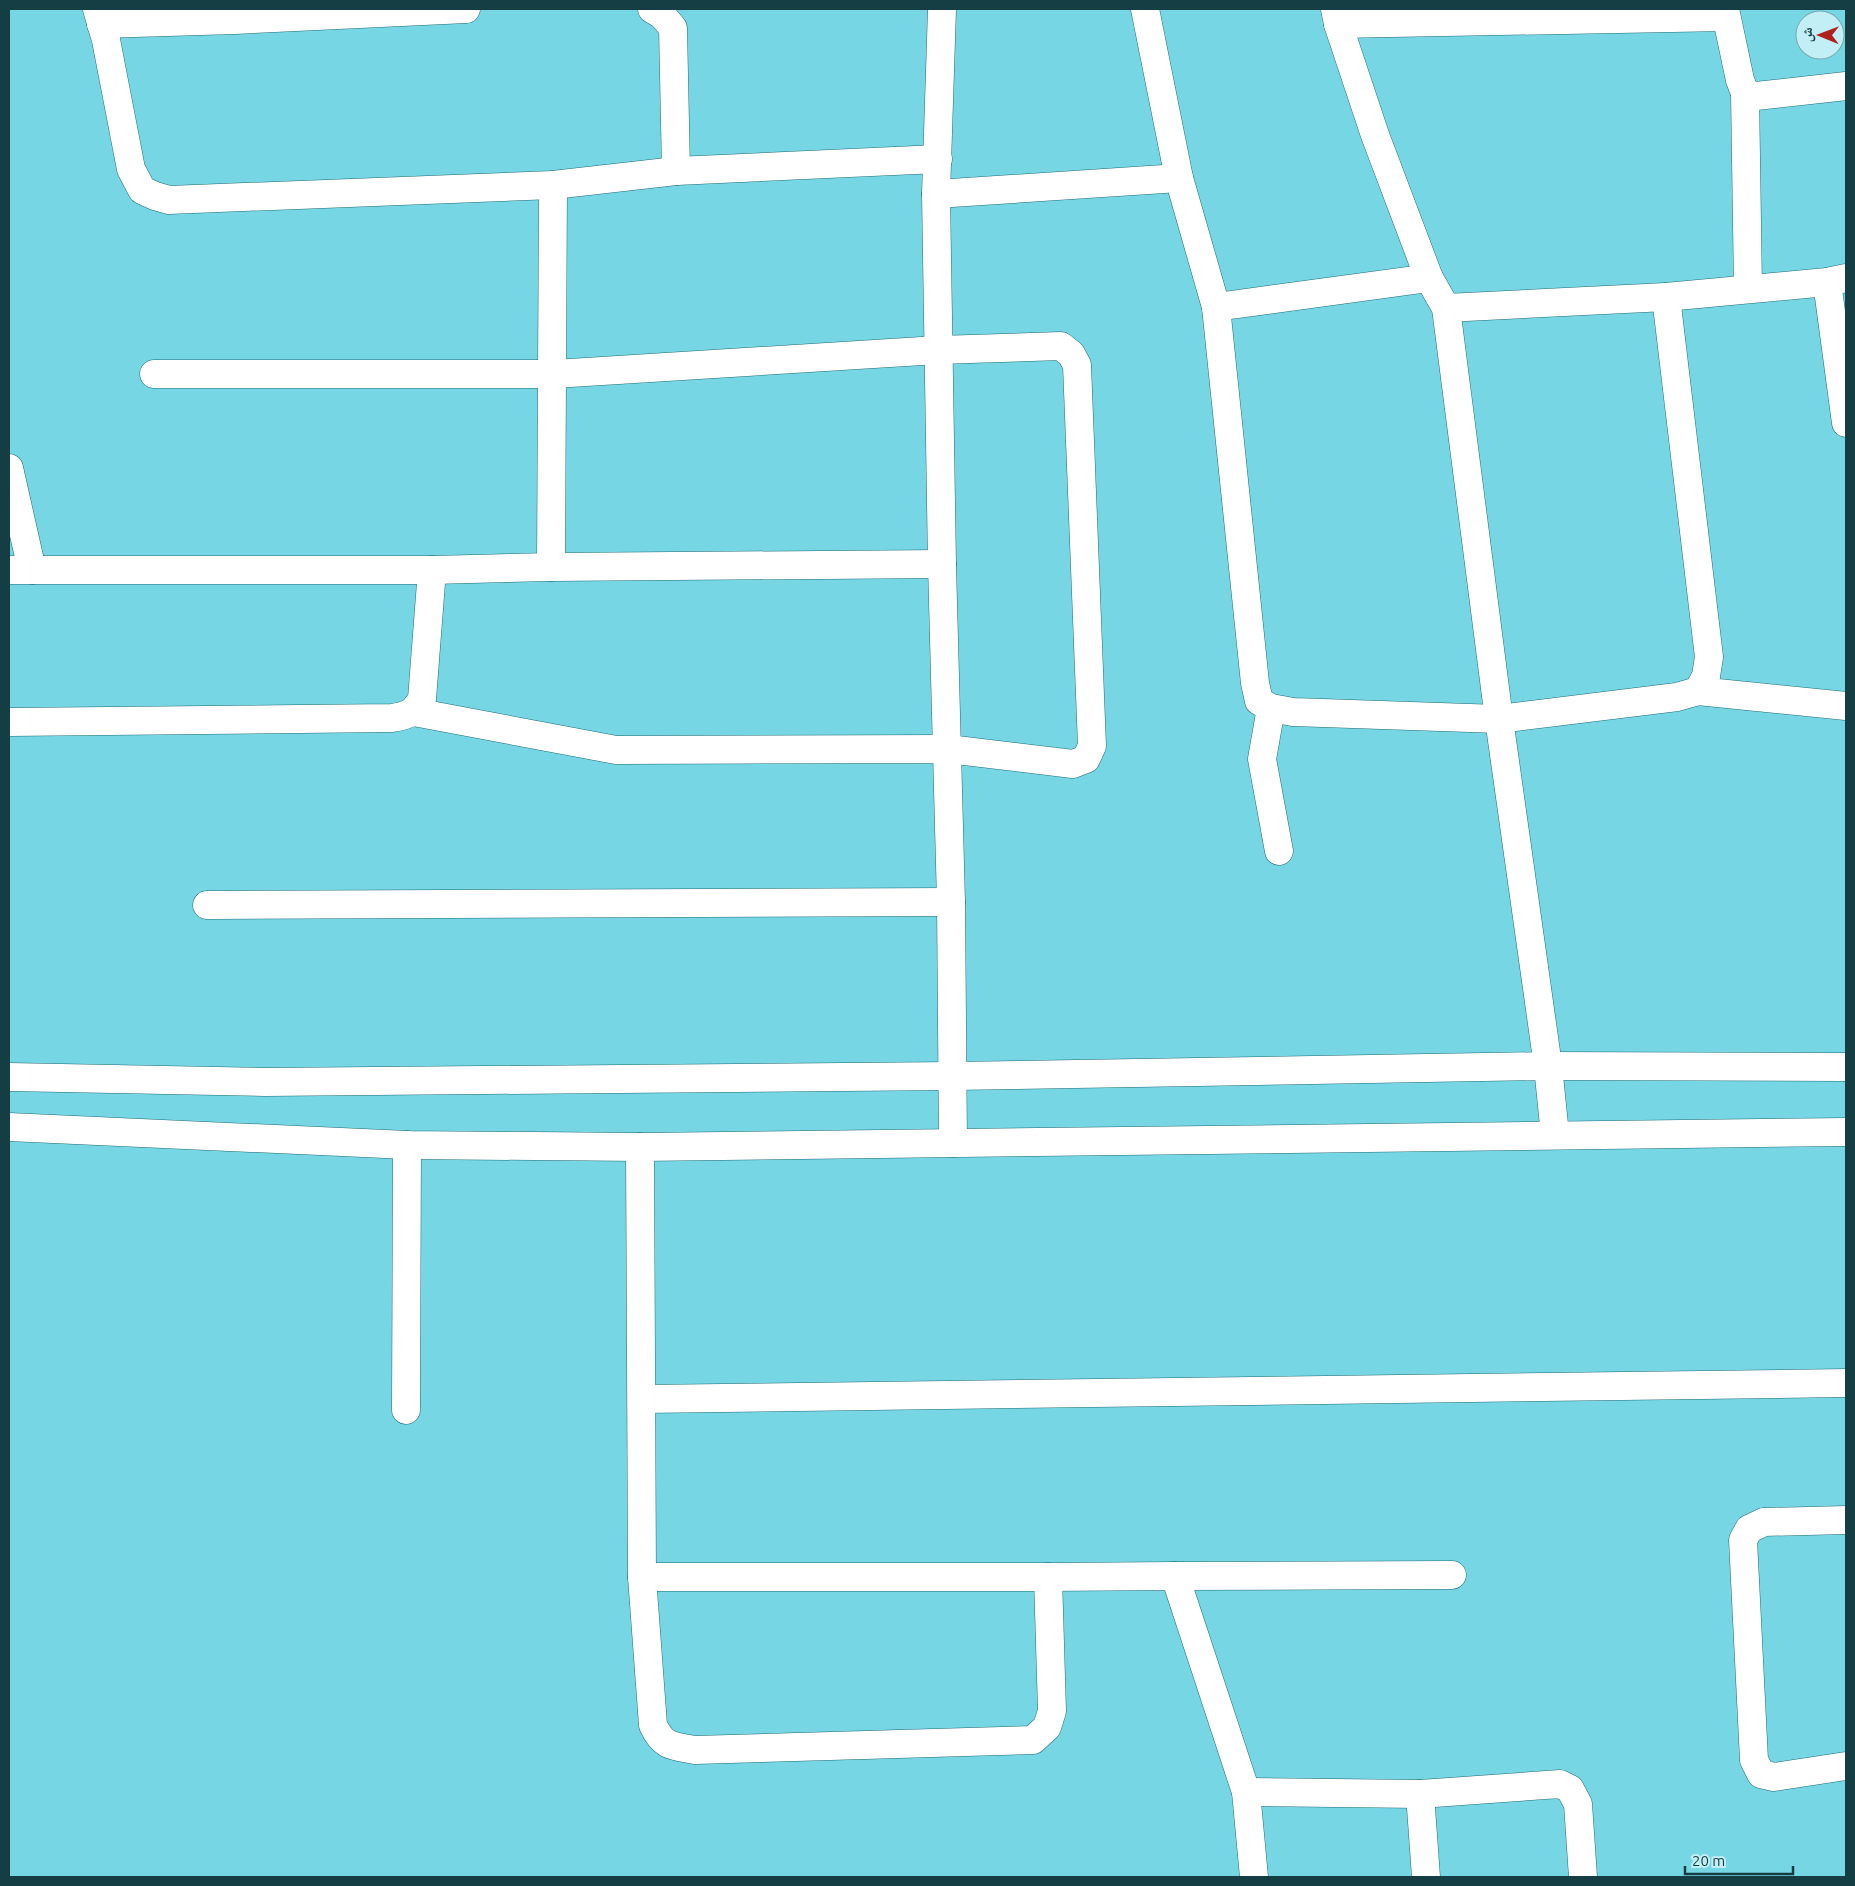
<svg xmlns="http://www.w3.org/2000/svg" width="1855" height="1886" viewBox="0 0 1855 1886" font-family="Ubuntu,'Noto Naskh Arabic',sans-serif">
  <rect width="100%" height="100%" fill="#76d6e4"/>
  <g fill="none" stroke-linecap="round" stroke-linejoin="round">
    <g stroke="#1e6c76" stroke-width="29">
      <g id="minor">
        <path d="M97,9L106,40L131,169L142,190L155,196L169,200L553,185L676,171L673,28L662,15L652,9"/>
        <path d="M1145,9L1179,178L1216,307L1255,683L1259,701L1271,708L1293,712L1499,719L1677,697L1698,691L1706,676L1709,657L1666,297"/>
        <path d="M1335,9L1338,24L1375,135L1429,278L1446,308L1499,719L1548,1066L1555,1135"/>
        <path d="M1725,9L1740,80L1745,93L1756,96L1846,86"/>
        <path d="M101,24L235,20L466,9"/>
        <path d="M1338,24L1726,17"/>
        <path d="M1745,93L1748,289"/>
        <path d="M676,171L938,159"/>
        <path d="M936,194L1179,178"/>
        <path d="M1827,282L1846,423"/>
        <path d="M1216,307L1429,278"/>
        <path d="M1446,308L1666,297L1827,282L1846,278"/>
        <path d="M154,374H554L938,350L1061,346L1071,354L1077,365L1092,746L1086,759L1073,764L948,749L616,750L414,712"/>
        <path d="M9,468L32,570"/>
        <path d="M551,567L553,185"/>
        <path d="M9,570H432L551,567L942,564"/>
        <path d="M1698,691L1846,706"/>
        <path d="M1271,708L1262,759L1279,851"/>
        <path d="M9,722L392,718C410,715 413,713 422,699L432,570"/>
        <path d="M207,905L951,902"/>
        <path d="M640,1147L642,1577L653,1725C663,1747 673,1746 695,1750L1033,1740L1047,1727L1052,1711L1048,1577"/>
        <path d="M642,1399L1846,1383"/>
        <path d="M406,1410L407,1145"/>
        <path d="M1846,1520L1764,1522L1749,1529L1743,1540L1754,1760L1761,1774L1774,1777L1846,1766"/>
        <path d="M1175,1576L1452,1575"/>
        <path d="M642,1577H1048L1175,1576L1246,1792L1254,1877"/>
        <path d="M1246,1792L1420,1794L1560,1784L1570,1789L1578,1804L1583,1877"/>
        <path d="M1420,1794L1426,1877"/>
      </g>
    </g>
    <g stroke="#1e6c76" stroke-width="29">
      <g id="tertiary">
        <path d="M942,9L936,194L942,564L951,902L953,1143"/>
        <path d="M9,1077L265,1082L953,1076L1548,1066L1846,1067"/>
        <path d="M9,1127L407,1145L640,1147L1846,1132"/>
      </g>
    </g>
    <use href="#minor" stroke="#fff" stroke-width="28"/>
    <use href="#tertiary" stroke="#fff" stroke-width="28"/>
  </g>
  <rect width="1855" height="1886" fill="none" stroke="#153e44" stroke-width="20"/>
  <g transform="translate(1820 35) rotate(271)"><circle r="24" fill="#c2eef5" stroke="#7da8ae"/>
  <path d="M0-4L9 19L0 12L-9 19Z" fill="#b0201c"/>
  <text y="-8" font-size="14" font-weight="bold" text-anchor="middle" fill="#153e44">ش</text>
  </g>
  <path d="M1685 1866v8h108v-8" fill="none" stroke="#153e44" stroke-width="2.5"/>
  <text x="1692" y="1866" font-size="15" fill="#153e44" stroke="#c2eef5" stroke-width="4" paint-order="stroke">20 m</text>
</svg>
